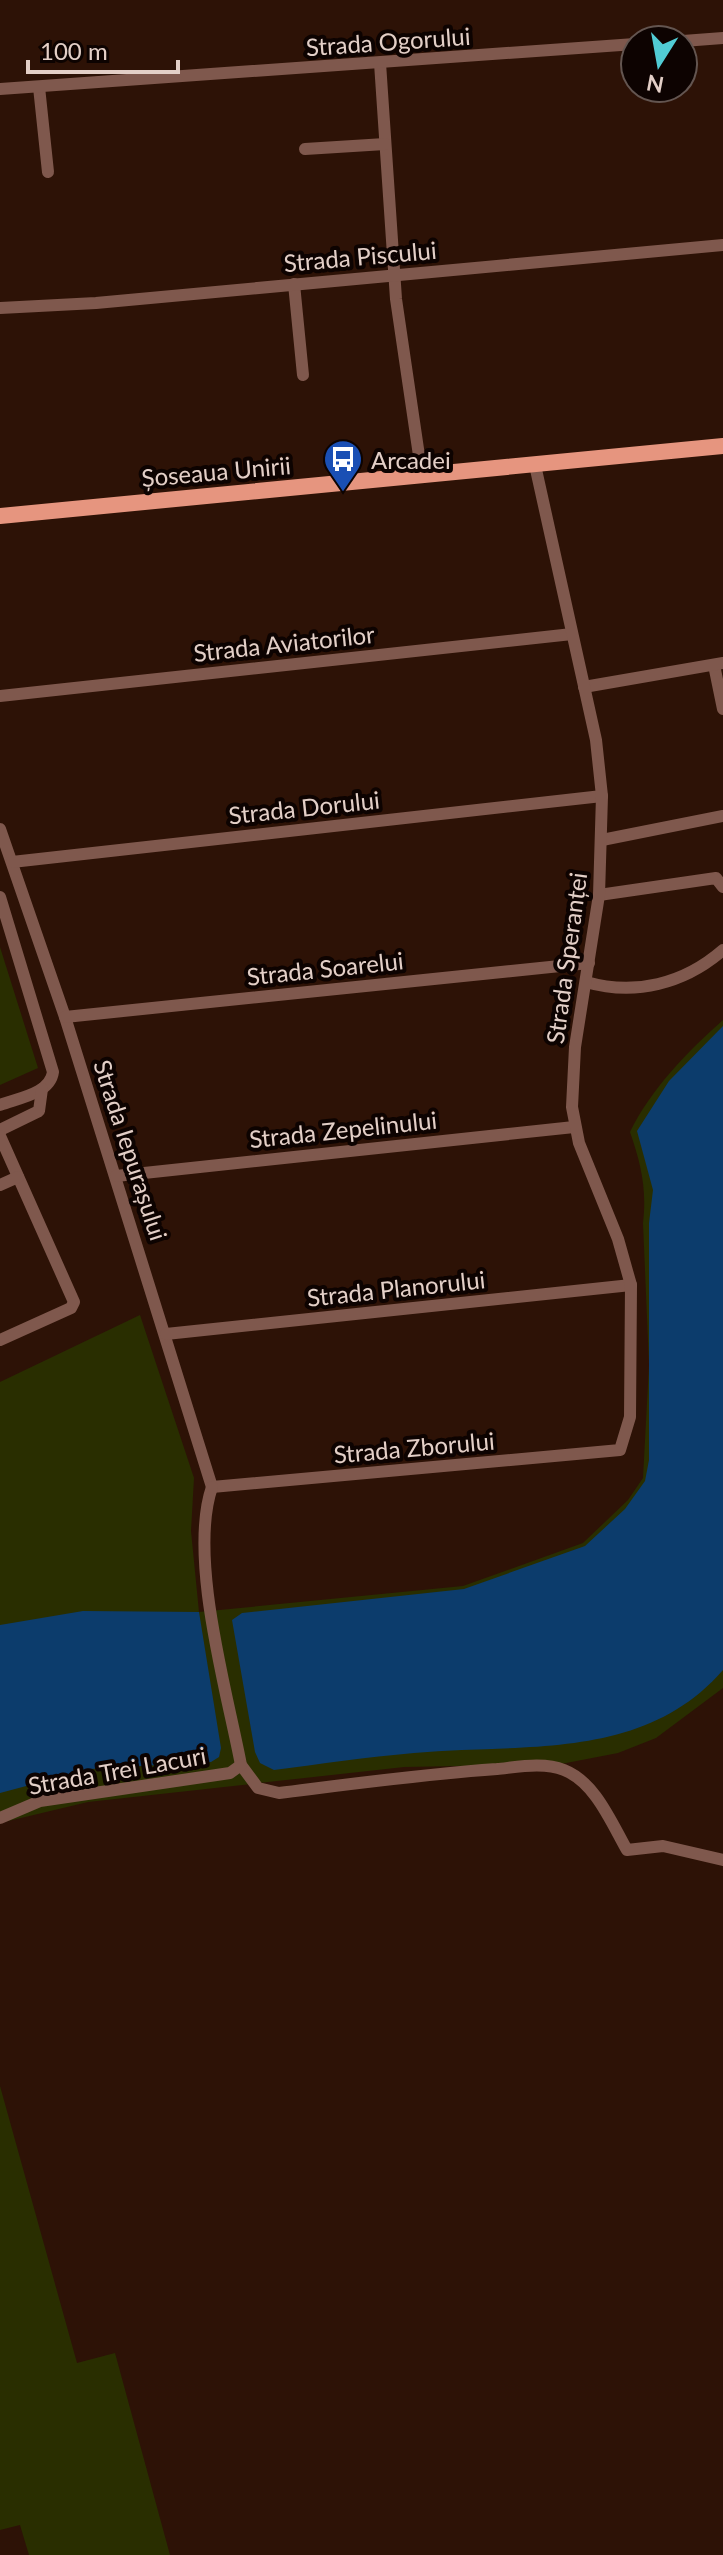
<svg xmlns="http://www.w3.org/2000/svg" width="723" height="2555" viewBox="0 0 723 2555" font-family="Lato,sans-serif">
  <rect width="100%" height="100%" fill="#2d1206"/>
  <g fill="#292e00">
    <path d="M0,947L38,1068L0,1085Z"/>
    <path d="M723,1020V1688L656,1738L618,1753L561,1764L404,1767L88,1802L0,1823V1382L140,1315L194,1478L191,1531L199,1612L463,1586L583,1543L628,1500L643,1478L649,1365L643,1223C647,1189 641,1164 630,1132C651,1089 688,1051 723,1020Z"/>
    <path d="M0,2086L77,2363L115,2353L170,2555H29L20,2525L0,2530Z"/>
  </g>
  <g fill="#0c3c6c">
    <path d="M723,1026V1670C643,1762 522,1743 414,1753C367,1757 320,1764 274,1770L260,1763L255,1752L232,1620L242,1613L464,1589L585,1546L625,1509L645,1481L649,1460V1223L653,1190L637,1131L669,1081Z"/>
    <path d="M83,1611L199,1612L221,1748L219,1757L211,1762L90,1769L0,1793V1625Z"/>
  </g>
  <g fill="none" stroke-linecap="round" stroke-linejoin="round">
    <g stroke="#7f584d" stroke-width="12">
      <path d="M683,41L723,38"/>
      <path d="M380,63L396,299L422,476"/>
      <path d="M39,87L48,172"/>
      <path d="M0,89L635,44"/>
      <path d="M305,149L385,144"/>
      <path d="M294,284L303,375"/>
      <path d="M0,308L96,303L723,245"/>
      <path d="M714,665L723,709"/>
      <path d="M584,687L723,663"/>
      <path d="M0,696L572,634"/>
      <path d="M0,829L65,1017L212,1487"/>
      <path d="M602,840L723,816"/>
      <path d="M12,862L602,796"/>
      <path d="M599,895L716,878L723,887"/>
      <path d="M0,897L53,1072C50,1094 18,1098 0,1105"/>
      <path d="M586,982C635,996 684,984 723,950"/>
      <path d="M65,1017L589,963"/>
      <path d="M0,1130L39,1111L42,1089"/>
      <path d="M0,1136L74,1302L71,1308L0,1340"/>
      <path d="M116,1176L574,1127"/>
      <path d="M0,1185L18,1177"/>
      <path d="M166,1334L631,1285"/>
      <path d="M212,1487L620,1450L630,1417L631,1285L618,1239L579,1143L572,1107L575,1047L599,895L602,796L596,740L535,465"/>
      <path d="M212,1487C188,1557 227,1691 241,1765L258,1788L279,1793C351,1784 424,1774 497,1769C518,1767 544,1762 564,1770C595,1782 611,1822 627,1850L663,1846L723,1860"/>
      <path d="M0,1818L40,1801L230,1773L241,1765"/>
    </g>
    <path stroke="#e6957f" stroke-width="16" d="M0,516L723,446"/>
  </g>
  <defs>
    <g id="bus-pin" transform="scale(2)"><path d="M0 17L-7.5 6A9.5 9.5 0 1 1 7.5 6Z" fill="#1a4fb4" stroke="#0d0301"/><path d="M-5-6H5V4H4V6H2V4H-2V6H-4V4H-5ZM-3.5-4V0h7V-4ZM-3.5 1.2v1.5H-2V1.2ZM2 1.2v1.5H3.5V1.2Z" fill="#fff"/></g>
  </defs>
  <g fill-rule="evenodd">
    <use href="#bus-pin" x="343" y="459"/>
  </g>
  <g text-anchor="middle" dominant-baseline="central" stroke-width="8" stroke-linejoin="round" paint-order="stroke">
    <g font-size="24" fill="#e3cfc7" stroke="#0d0301">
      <text transform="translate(388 41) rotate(-4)">Strada Ogorului</text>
      <text transform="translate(360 256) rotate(-5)">Strada Piscului</text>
      <text transform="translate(216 471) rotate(-5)">Șoseaua Unirii</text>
      <text transform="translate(284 643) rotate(-6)">Strada Aviatorilor</text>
      <text transform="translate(304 807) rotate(-6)">Strada Dorului</text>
      <text transform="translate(566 958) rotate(-82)">Strada Speranței</text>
      <text transform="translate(325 968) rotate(-6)">Strada Soarelui</text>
      <text transform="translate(343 1129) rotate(-6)">Strada Zepelinului</text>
      <text transform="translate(131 1150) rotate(72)">Strada Iepurașului</text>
      <text transform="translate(396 1288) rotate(-6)">Strada Planorului</text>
      <text transform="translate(414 1447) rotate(-5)">Strada Zborului</text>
      <text transform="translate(117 1770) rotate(-10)">Strada Trei Lacuri</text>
    </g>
    <g font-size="24" fill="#e3cfc7" stroke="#0d0301" text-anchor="start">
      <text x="371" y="459">Arcadei</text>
    </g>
  </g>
  <g transform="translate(659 64) rotate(191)"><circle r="38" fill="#0d0301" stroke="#635550" stroke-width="2"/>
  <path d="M0-6L14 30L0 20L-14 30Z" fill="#51ccd4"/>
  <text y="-12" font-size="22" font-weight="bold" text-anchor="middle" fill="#e3cfc7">N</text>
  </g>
  <path d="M28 60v12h150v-12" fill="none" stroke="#e3cfc7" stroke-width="4"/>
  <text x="40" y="60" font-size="24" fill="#e3cfc7" stroke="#0d0301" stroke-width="6" paint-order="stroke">100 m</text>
</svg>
